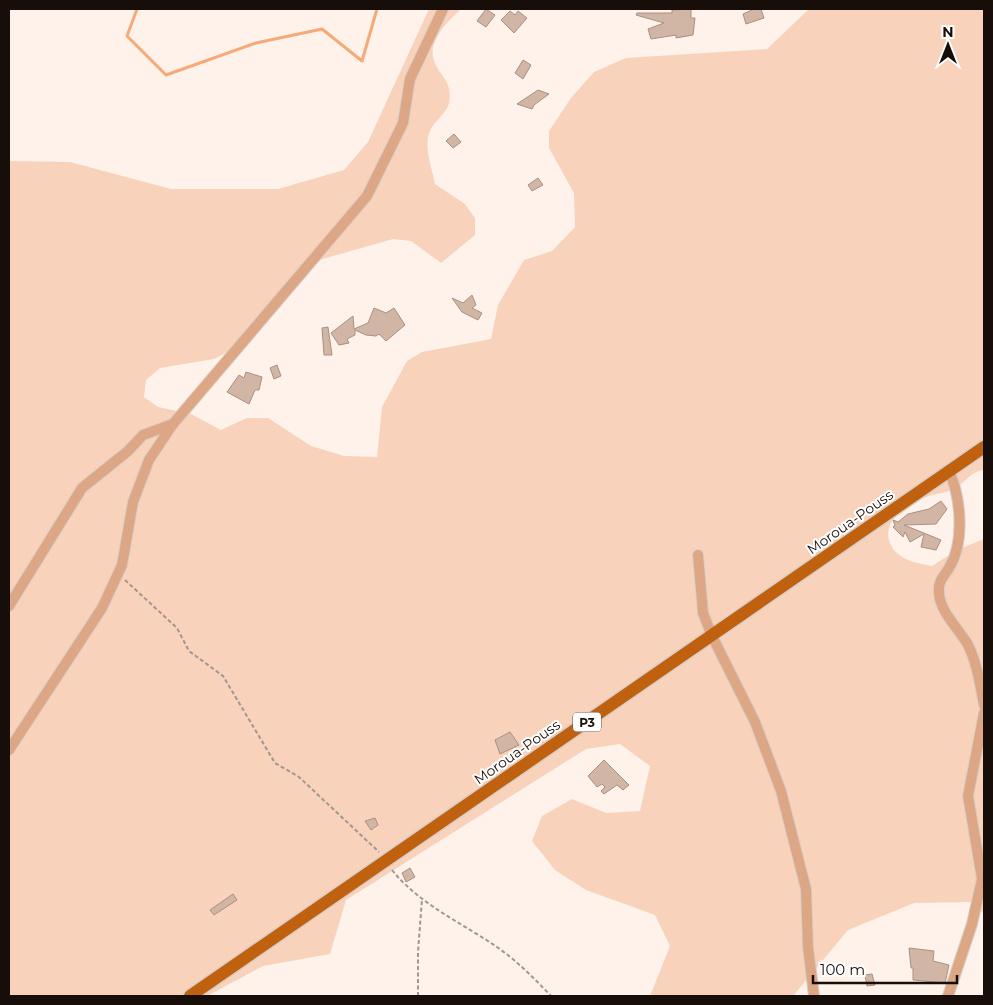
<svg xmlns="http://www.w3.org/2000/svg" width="993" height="1005" viewBox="0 0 993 1005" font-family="Montserrat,sans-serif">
  <rect width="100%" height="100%" fill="#fef2eb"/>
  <path fill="#f8d2ba" d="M429,9H461C448,21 427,41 434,61C441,78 453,82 449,103C447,113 434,121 430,131C423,146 432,168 435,184L465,204L475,218V235L441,263L411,241L393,239L319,260L290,285L246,343L214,359L160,368L146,380L144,397L158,407L191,414L221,430L247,418H268L311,446L344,456L377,457L382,407L407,361L422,352L491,339L498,305L524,260L552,251L575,227L574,193L549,148V131L571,98L594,72L626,58L767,49L809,9H984V470C970,471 965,484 952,490C944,493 934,494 926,497C907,503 881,521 890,543C897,560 916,563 932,566L957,550L984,539V914L973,902L914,903L848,930L793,996H650L670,946L655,915L586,890L555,870L532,841L542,816L572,799L606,813L640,811L650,766L620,744L586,749L346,900L330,954L263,966L207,996H9V161L70,162L171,189H278L344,170L368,142Z"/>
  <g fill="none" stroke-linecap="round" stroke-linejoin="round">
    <path stroke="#f7a978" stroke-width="3" d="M137,9L127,36L166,75L256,43L322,29L362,61L377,9"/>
  </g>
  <g fill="#d1b6a5" stroke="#ab9080">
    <path d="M486,9L495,15L486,27L477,21Z"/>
    <path d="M691,9V18H695L693,35L676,38V35L651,39L648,29L664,23L636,15L637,13H672V10Z"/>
    <path d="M754,9H761L764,18L746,24L743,14Z"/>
    <path d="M510,11L515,15L518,11L527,18L514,33L501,20Z"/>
    <path d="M523,60L531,65L523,79L515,73Z"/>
    <path d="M538,90L549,94L534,105L532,109L517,104Z"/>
    <path d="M454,134L461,142L453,148L446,141Z"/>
    <path d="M538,178L543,185L532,191L528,185Z"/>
    <path d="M472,295L476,305L472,308L482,313L478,320L462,312L452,298L463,303Z"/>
    <path d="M374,308L386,313L394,308L405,325L386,341L379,334L376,336L366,335L355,330V335L347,339L349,343L339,345L331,333L353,316L354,329L368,323Z"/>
    <path d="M328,327L332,355H324L322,328Z"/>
    <path d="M277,365L281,376L274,379L270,368Z"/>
    <path d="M246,372L262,377L259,390H255L249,404L227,392L239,375L244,378Z"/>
    <path d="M941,501L947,509L936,524L904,525L941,540L936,550L921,547L924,534L910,542L905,532L903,537L893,527L895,525L893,520L898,522L908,514L929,509Z"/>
    <path d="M510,732L519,745L500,754L495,740Z"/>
    <path d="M604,760L629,785L623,790L617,785L604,794L601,791L605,787L602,784L597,787L588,776Z"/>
    <path d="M375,818L378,825L371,830L365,821Z"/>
    <path d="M410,868L415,877L406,882L402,873Z"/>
    <path d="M233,894L237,900L214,915L210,910Z"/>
    <path d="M909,948L934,951L933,961L949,965L945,983L913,980V968H911Z"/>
    <path d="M872,974L875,985L867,986L865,975Z"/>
  </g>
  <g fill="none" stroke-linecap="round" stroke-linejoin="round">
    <g stroke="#d9cec7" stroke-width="12">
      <g id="minor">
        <path d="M949,471C961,498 965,542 949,568C944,577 938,580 939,592C939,611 959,629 968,645C977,663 980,685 984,705"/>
        <path d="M698,555L703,613L712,636L755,722L781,791L806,889L808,947L814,996"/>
        <path d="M9,606L82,488L128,451L143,435L173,424"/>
        <path d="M9,750L102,608L122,565L133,502L149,460L173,424L367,196L403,123L410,79L443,9"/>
        <path d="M948,996L972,924L982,879L968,796L984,713"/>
      </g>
    </g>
    <g stroke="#d9cec7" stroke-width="15">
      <path id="major" d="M190,996L984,447"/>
    </g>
    <g stroke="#a29690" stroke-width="2" stroke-dasharray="4 2.5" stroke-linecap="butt">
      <path d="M125,580L177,628L189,651L223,676L275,763L299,777L379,852"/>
      <path d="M392,870C419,904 462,923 497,947C517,961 534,978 551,996"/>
      <path d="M418,996V952L422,899"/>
    </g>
    <use href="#minor" stroke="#dda786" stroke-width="10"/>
    <use href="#major" stroke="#c0610f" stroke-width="12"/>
  </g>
  <g text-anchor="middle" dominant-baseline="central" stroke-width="4" stroke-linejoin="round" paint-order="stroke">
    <rect fill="#fff" stroke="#5d5653" stroke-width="1" x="573" y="712.5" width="28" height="19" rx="4"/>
    <g font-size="12" font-weight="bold" fill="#180e09">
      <text x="587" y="722">P3</text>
    </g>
    <g font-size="14" fill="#180e09" stroke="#fff">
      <text transform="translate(850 522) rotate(-35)">Moroua-Pouss</text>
      <text transform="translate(517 752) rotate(-35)">Moroua-Pouss</text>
    </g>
  </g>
  <rect width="993" height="1005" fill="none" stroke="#180e09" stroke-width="20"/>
  <g transform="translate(948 45)" stroke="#ffffff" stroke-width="4" paint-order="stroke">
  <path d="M0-4L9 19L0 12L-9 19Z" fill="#180e09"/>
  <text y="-8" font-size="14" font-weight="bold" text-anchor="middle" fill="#180e09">N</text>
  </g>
  <path d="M813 975v8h144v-8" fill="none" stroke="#180e09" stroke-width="2.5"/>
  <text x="820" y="975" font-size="15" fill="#180e09" stroke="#ffffff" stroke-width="4" paint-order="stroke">100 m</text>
</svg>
